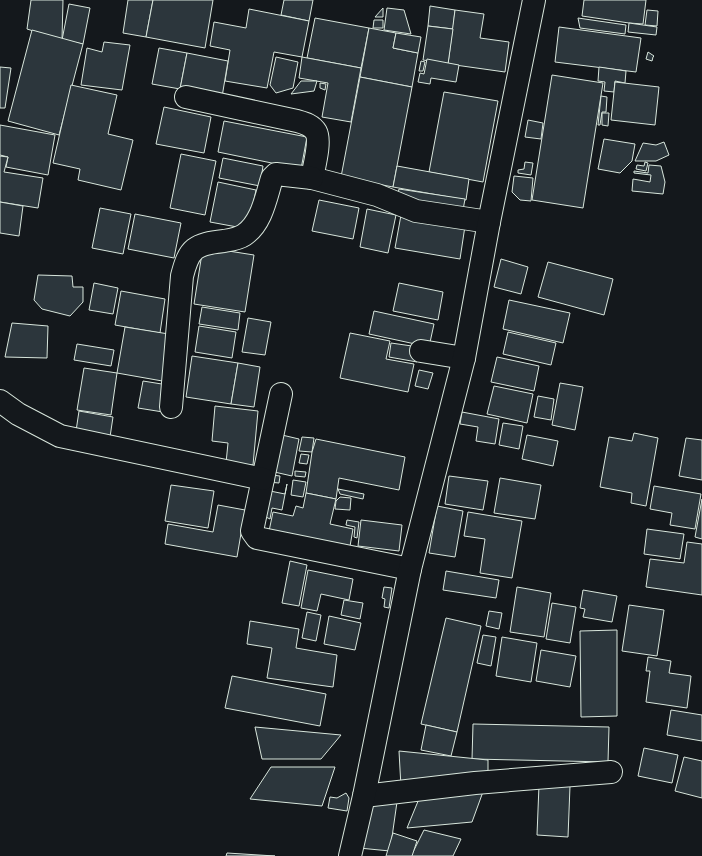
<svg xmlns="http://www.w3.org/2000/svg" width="702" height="856" viewBox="0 0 702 856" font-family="Mulish,sans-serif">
  <rect width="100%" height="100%" fill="#14181c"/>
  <g fill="#2c363c" stroke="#d8e6dc">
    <path d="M31,0H63L62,40L27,29Z"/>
    <path d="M128,0H153L146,37L123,33Z"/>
    <path d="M153,0H213L205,48L146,37Z"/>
    <path d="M284,0H313L309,21L281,15Z"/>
    <path d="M584,0H646L643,24L629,23L582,16Z"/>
    <path d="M69,4L90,8L83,44L62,40Z"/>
    <path d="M430,6L455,10L453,29L428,26Z"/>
    <path d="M383,8V17H375Z"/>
    <path d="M387,8L404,10L411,34L384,30Z"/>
    <path d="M249,9L309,21L302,57L274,52L267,88L225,81L230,50L210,46L214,22L246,28Z"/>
    <path d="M455,10L484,14L480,38L509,42L505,72L448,64Z"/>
    <path d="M647,10L658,11L657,26L645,25Z"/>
    <path d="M315,18L369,28L361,68L307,58Z"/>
    <path d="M578,18L626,25L625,34L580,28Z"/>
    <path d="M374,20H383V28H373Z"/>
    <path d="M629,23L657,27L656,35L628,32Z"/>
    <path d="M428,26L453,29L448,64L423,60Z"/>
    <path d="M559,27L641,38L636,72L555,62Z"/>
    <path d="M369,28L396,33L393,48L418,53L412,87L360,77Z"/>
    <path d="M32,30L83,44L59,135L8,121Z"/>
    <path d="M396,33L421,37L418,53L393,48Z"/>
    <path d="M104,42L130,45L122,90L81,85L87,48L102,52Z"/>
    <path d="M159,48L187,53L180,89L152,84Z"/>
    <path d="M648,52L654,56L653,57L652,61L646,59Z"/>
    <path d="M187,53L228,61L222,97L180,89Z"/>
    <path d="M276,57L298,62L293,88L276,93L270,85Z"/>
    <path d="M302,57L361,68L351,122L322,117L328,83L299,78Z"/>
    <path d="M427,59L459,65L456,82L431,78L430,84L418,82L420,73L424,74Z"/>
    <path d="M421,61L425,62L423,71H419Z"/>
    <path d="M0,67L11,68L5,108H0Z"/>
    <path d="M599,67L626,71L625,83L615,81L614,92L604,91L605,82L598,81Z"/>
    <path d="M552,75L603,83L583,208L532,200Z"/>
    <path d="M360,77L412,87L393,187L341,177Z"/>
    <path d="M301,81H317L314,91L291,94Z"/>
    <path d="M615,82L659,87L655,125L611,120Z"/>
    <path d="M320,83L326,84L325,90L320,88Z"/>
    <path d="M71,85L117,95L108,134L133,140L121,190L78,180L80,169L53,163Z"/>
    <path d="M444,92L498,101L483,182L429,172Z"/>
    <path d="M601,96L607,97L606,112H602L600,125H598Z"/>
    <path d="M164,107L211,117L204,153L156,144Z"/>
    <path d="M602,113H609L608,126L602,125Z"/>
    <path d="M528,120L543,123L541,139L525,137Z"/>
    <path d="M224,121L307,137L301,169L218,152Z"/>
    <path d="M0,125L55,135L48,175L6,167L8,157L0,155Z"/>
    <path d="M604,139L635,144L632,161L620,173L598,169Z"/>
    <path d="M664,142L669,155L656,161H635L643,143L656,145Z"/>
    <path d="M181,154L216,161L205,215L170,208Z"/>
    <path d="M0,156L8,157L4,172L43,178L38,208L0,202Z"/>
    <path d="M223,158L263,166L260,186L219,178Z"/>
    <path d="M525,162L533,163L531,175L518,173V170L524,169Z"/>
    <path d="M645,162L648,163L646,171L636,169L637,165L644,166Z"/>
    <path d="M649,165L661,166L665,182L663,194L632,191L633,179L650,182L651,175L634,173V171L648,173Z"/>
    <path d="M397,166L469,179L466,200L393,187Z"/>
    <path d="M514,176L533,178L531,201L520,200L512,192Z"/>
    <path d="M218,182L256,190L248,229L210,222Z"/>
    <path d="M399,189L465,199L463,210L397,197Z"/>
    <path d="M319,200L359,208L353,239L312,231Z"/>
    <path d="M0,202L23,206L19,236L0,233Z"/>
    <path d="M100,208L131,214L123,254L92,248Z"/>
    <path d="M367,209L396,215L388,253L360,247Z"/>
    <path d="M135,214L181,223L174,258L128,249Z"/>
    <path d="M401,215L465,226L460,259L395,248Z"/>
    <path d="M203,247L254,255L245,312L194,304Z"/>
    <path d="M501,259L528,267L521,294L494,287Z"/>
    <path d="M548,262L613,279L604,315L538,297Z"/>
    <path d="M38,275L72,276L73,287H83V302L70,316L42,309L34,300Z"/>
    <path d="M94,283L118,288L113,314L89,310Z"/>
    <path d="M399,283L443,292L438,320L393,311Z"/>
    <path d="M121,291L165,299L160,333L115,325Z"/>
    <path d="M509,300L570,313L563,343L503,329Z"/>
    <path d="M202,307L240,313L238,330L199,324Z"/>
    <path d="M374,311L434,324L429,347L369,334Z"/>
    <path d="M248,318L271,322L265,355L242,352Z"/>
    <path d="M12,323L48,326L47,358L5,357Z"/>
    <path d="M199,326L236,332L232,358L195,352Z"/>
    <path d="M125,327L175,335L168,382L117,373Z"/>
    <path d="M508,332L556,343L551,365L503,354Z"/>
    <path d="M350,333L390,341L386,359L414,364L408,392L340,378Z"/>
    <path d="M391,343L419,347L417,362L389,357Z"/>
    <path d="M77,344L114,350L111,366L74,360Z"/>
    <path d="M192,356L238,363L231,404L186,397Z"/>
    <path d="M497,357L539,366L534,391L491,382Z"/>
    <path d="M238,363L260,367L254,407L231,404Z"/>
    <path d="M84,368L117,373L111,415L77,410Z"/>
    <path d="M419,370L433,373L428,389L415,386Z"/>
    <path d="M143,381L168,385L163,412L138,408Z"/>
    <path d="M560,383L583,387L575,430L552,425Z"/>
    <path d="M494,386L533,394L527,423L487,414Z"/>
    <path d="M538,396L554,399L551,420L534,417Z"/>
    <path d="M215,406L258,411L253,465L226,463L228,443L212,441Z"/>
    <path d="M79,411L113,417L110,437L76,431Z"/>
    <path d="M462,412L499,419L495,444L476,441L478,427L460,424Z"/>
    <path d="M503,423L523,426L519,449L499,445Z"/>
    <path d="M634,433L658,438L646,506L631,503L632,493L600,487L609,437L632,441Z"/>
    <path d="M282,435L299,439L292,476L270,471Z"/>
    <path d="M527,435L558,441L553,466L522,459Z"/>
    <path d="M302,437L314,438L312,452L299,451Z"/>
    <path d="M686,438L702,440V480L679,476Z"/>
    <path d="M316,439L405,457L399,490L339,478L336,499L306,493L312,452Z"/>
    <path d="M301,454L309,455L307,464L299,463Z"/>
    <path d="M295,471L306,472L305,477L295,476Z"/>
    <path d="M272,475L280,476L279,483L268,482Z"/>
    <path d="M449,476L488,481L483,510L445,504Z"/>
    <path d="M500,478L541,485L535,519L494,513Z"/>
    <path d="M293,480L306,482L303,497L291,495Z"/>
    <path d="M287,484L282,510L272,508L270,519L260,514L265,490L285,494Z"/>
    <path d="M171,485L214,491L208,528L165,521Z"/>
    <path d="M654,486L701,494L695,529L670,525L672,513L650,509Z"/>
    <path d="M338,489L364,494L363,499L340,494Z"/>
    <path d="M306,493L336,499L330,524L353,529L349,552L268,536L273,512L293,516L296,506L303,508Z"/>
    <path d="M340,497L351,498L350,510L335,509L336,501Z"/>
    <path d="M702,499V539L695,537Z"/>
    <path d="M218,505L245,510L237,557L165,544L168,524L213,532Z"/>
    <path d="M437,506L463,511L455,557L429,553Z"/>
    <path d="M468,512L522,521L512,578L480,573L485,539L464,536Z"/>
    <path d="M347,520L359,522L357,538L354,537L355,527L346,525Z"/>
    <path d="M361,520L402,525L399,551L358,546Z"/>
    <path d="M647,529L684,534L680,559L644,554Z"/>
    <path d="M687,542L702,544V595L646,587L650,559L684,563Z"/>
    <path d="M290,561L307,565L299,606L282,603Z"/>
    <path d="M308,570L353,579L349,600L321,594L317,611L301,608Z"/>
    <path d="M446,571L499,580L496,598L443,590Z"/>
    <path d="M384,587L392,588L389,608L384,607L385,599L382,598Z"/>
    <path d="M517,587L551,593L544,637L510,632Z"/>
    <path d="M583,590L617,596L612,622L583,617L585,609L580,608Z"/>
    <path d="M344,600L363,603L360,619L341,615Z"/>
    <path d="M552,603L576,607L570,643L546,639Z"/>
    <path d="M629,605L664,610L657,656L622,651Z"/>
    <path d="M489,611L502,613L499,629L486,626Z"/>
    <path d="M307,612L321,615L316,641L302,638Z"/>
    <path d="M329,616L361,623L355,650L324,644Z"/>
    <path d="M446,618L481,626L457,732L421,724Z"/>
    <path d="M250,621L299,629L296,648L337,655L333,687L267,678L272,648L247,644Z"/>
    <path d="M617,630V716L581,717L580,631Z"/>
    <path d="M483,635L496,637L491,666L477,663Z"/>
    <path d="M502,637L537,643L531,682L496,676Z"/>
    <path d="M541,650L576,656L570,687L536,681Z"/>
    <path d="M648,657L671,661L669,673L691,676L687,708L646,702L650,671H646Z"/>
    <path d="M232,676L326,694L320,726L225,708Z"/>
    <path d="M671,710L702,715V741L667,735Z"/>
    <path d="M473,724L609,727L608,762L472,759Z"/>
    <path d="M426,725L457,732L451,756L421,750Z"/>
    <path d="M255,727L341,735L321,759H262Z"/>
    <path d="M644,748L678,755L672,783L638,776Z"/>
    <path d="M399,751L488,760V778L401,787Z"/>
    <path d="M684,757L702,761V798L675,791Z"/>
    <path d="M271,767H335L322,806L250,799Z"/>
    <path d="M539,785L570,786L568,837L537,835Z"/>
    <path d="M484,789L472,822L407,828L421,794Z"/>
    <path d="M346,793L349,798L347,811L328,808L330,797L337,798Z"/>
    <path d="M398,795L390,851L359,848L372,797Z"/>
    <path d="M424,830L461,839L453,856H411Z"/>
    <path d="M393,833L417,841L412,856H386Z"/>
    <path d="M227,853L275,856H226Z"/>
  </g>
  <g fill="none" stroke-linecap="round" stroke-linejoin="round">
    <g stroke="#d8e6dc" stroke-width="24">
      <g id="minor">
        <path d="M186,97L297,121C304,123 312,125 316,132C321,141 314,167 312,178L377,195L416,211L489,222"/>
        <path d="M421,351L464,358"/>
        <path d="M281,394L252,531L257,538L410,569"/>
        <path d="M0,401L18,414L60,436L263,479"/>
        <path d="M171,407L182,276C189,248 195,244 224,241C230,240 238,239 244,235C262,223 266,197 272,178L276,174L312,178"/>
        <path d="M364,796L475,783L611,772"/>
        <path d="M350,856L364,796L410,569L464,358L489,222L534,0"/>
      </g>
    </g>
    <use href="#minor" stroke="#14181c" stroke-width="22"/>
  </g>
</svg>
